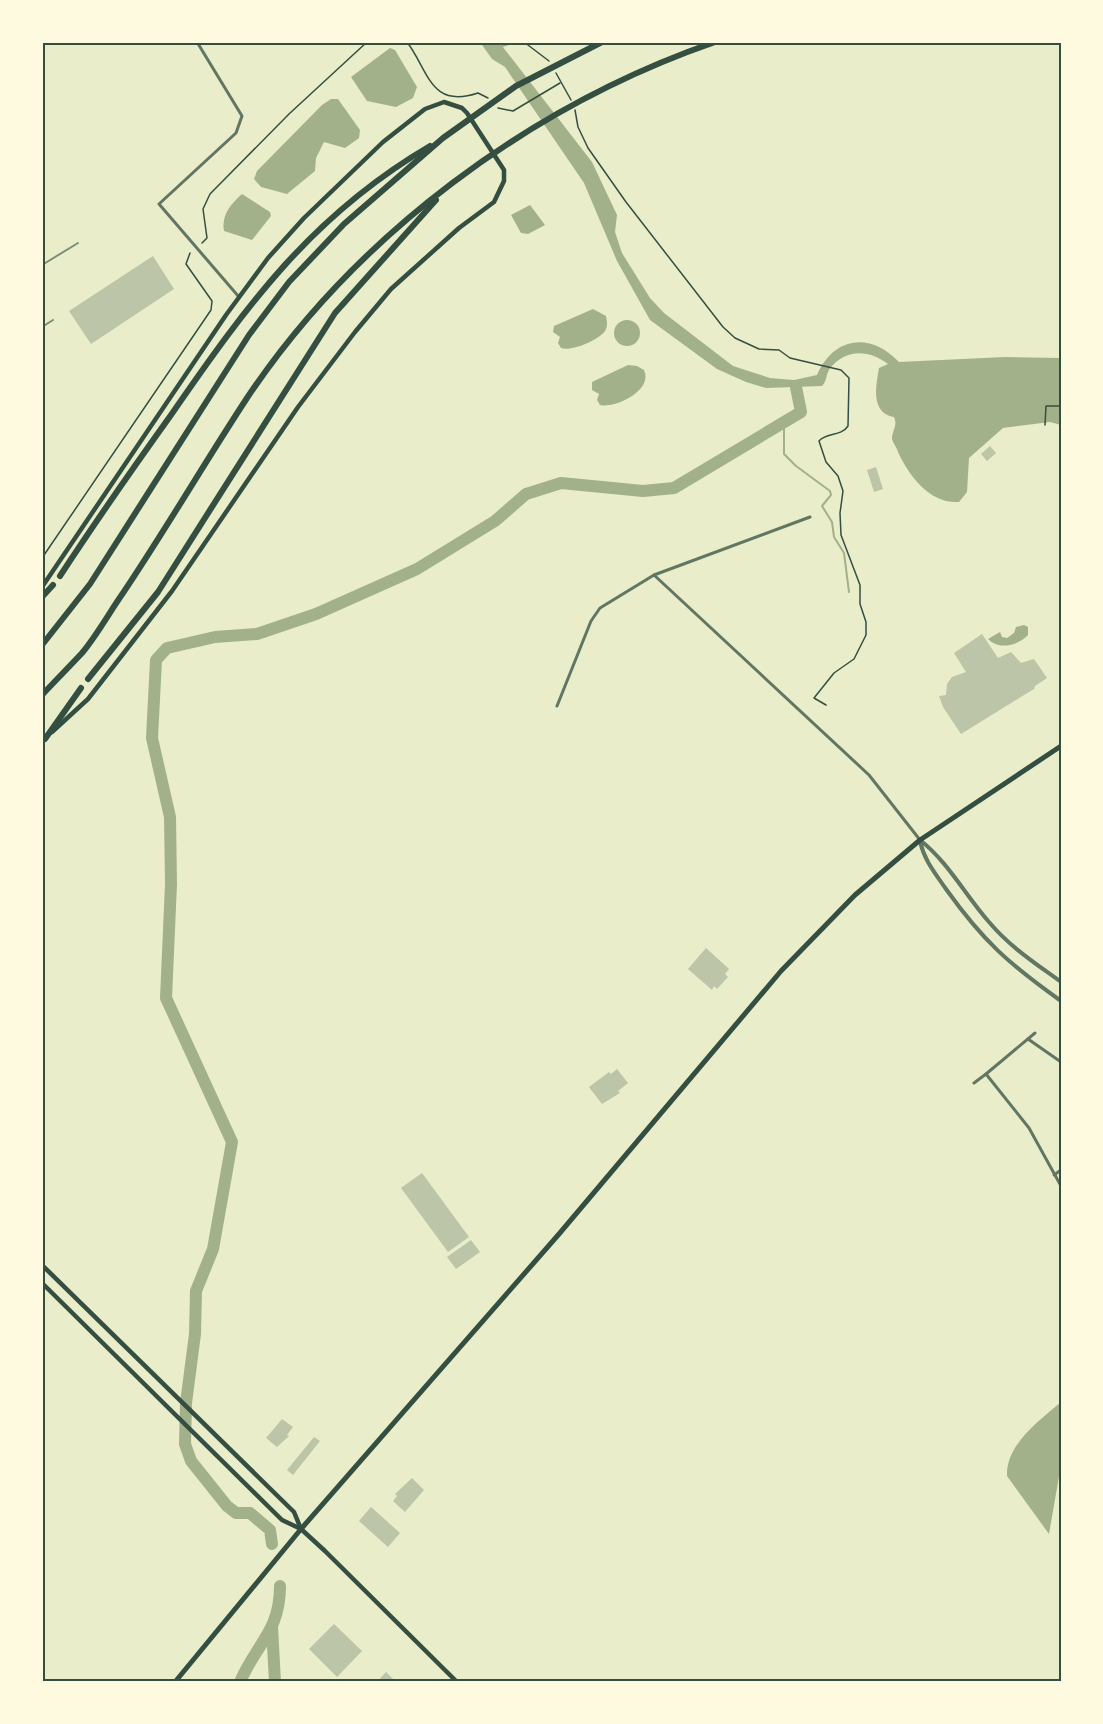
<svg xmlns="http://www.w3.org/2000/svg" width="1103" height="1724" viewBox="0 0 1103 1724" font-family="'Fira Sans',sans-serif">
  <rect width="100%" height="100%" fill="#e9edc9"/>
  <g fill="#a3b18a">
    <path d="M480,42H499L592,162L617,215L615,232L622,253L650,298L664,313L733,366L770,378L794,380L817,375C834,336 871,332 899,362L1005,357L1061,358V425L1050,422L1003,428L969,458L967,492L959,502C930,504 909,476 898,452C897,448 893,443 892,439C892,430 898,426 894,417C870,413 876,385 879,368L888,364C870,351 849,348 832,366C825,373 828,380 822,386L766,388L746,382L717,369L650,320L617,261L584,183L505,67L492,59Z"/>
    <path d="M390,48L395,50L417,87L413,98L396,107L367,101L351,77Z"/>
    <path d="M331,99H338L360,130L359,138L345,148L324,142L316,158L315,171L287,194L261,187L254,179L257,171L322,105Z"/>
    <path d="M242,194L270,212L271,216L252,240L224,231C221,215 231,204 242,194Z"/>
    <path d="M530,205L545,225L528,234L521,233L511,215Z"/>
    <path d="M593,309L606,316C607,322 608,326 605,331C599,340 571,352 561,348L558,343L560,337L553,332L554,326Z"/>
    <circle cx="627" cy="333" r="13"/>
    <path d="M628,365L637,366L644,370C654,391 613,409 600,405L597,400L599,394L592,390V382Z"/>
    <path d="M1024,625L1028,627V635C1017,646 999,650 988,639L1000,632L1002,637L1007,638L1014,633L1016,627Z"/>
    <path d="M1061,1402V1465L1049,1534L1007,1476C1006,1444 1039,1421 1061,1402Z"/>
  </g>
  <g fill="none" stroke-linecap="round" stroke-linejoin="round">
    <g stroke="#a3b18a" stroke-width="2">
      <path d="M500,47L514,42"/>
      <path d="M784,425V454L796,466L830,491L831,495L822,506L832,522L834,537L844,553L849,592"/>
    </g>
    <g stroke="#a3b18a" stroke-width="12">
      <path d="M272,1544L270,1530L250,1513H236L227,1506L191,1461L185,1444L186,1403L195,1334L196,1291L213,1249L232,1142L166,998L171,884L170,817L152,738L156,660L167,648L215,637L257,634L316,614L417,569L495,521L526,494L561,483L643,491L674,488L801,412L796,387"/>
      <path d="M272,1627L275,1682"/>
      <path d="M240,1682C256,1644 280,1632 280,1586"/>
    </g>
  </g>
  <g fill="#bcc5a7">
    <path d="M153,256L174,289L91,344L69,311Z"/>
    <path d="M990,446L996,453L987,461L981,454Z"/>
    <path d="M876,467L883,489L874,492L867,470Z"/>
    <path d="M982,634L998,658L1011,652L1021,663L1034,659L1047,678L1035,686L1034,689L961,734L943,707L939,696L946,695L947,684L952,677L966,672L954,653Z"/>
    <path d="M706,948L729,969L725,974L728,977L717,989L714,986L712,990L688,969Z"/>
    <path d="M617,1069L628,1083L618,1091L620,1093L602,1104L589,1087L609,1072L611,1074Z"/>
    <path d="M422,1173L469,1237L448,1252L401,1188Z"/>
    <path d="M471,1240L480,1252L456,1269L447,1257Z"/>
    <path d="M282,1419L293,1427L287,1435L289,1436L277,1447L266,1438Z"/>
    <path d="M314,1437L320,1441L293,1475L287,1470Z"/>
    <path d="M412,1478L424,1490L405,1512L393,1501L397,1496L395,1494Z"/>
    <path d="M371,1507L400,1533L388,1547L359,1521Z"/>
    <path d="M334,1624L362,1651L337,1677L309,1649Z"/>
    <path d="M386,1672L396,1682H377Z"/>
  </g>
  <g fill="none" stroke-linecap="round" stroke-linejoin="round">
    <g stroke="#344e41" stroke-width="1.5">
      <path d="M407,42C429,71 430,109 478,93L488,98"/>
      <path d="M524,42L549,61"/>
      <path d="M556,73L571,100"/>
      <path d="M498,108L513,111L560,83"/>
      <path d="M575,110L578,127L588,148L626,202L723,327L735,338L759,349L779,350L790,358L841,370L849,378L848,426C841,437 826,432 819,441L826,462L838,476L843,491L840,513L841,535L860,585V604L866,622V635L854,659L834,673L814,698L826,705"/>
      <path d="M202,243L207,238L203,209L210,194L289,114L367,42"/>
      <path d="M1045,425L1046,406H1061"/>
      <path d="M42,558L211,310L212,301L186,264L190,253"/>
    </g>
    <g stroke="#617663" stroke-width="3">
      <path d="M197,42L242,116L236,133L159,204L239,297"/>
      <path d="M654,575L869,775L920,840"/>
      <path d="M557,706L591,621L600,608L654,575L810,517"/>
      <path d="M1028,1039L1061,1062"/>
      <path d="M986,1074L1035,1033"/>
      <path d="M974,1083L986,1074L1029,1128L1061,1186"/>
      <path d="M1054,1175L1061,1170"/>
    </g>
    <g stroke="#617663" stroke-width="4">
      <path d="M920,840C948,862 966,896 989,922C1010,947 1035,963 1061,982"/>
      <path d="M920,841C924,860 935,873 946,889C983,941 1009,964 1061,1001"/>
    </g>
    <g stroke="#344e41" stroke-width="4.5">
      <path d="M42,587L226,315L268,258L304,218L383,142L425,109L444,102L462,108L467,113L504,170V181L494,202L459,228L391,289L355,332L298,407L172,591L88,699L52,732"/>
      <path d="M42,1265L294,1512L301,1529"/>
      <path d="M42,1283L282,1520L301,1529L325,1551L457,1682"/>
    </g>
    <path stroke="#344e41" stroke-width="5" d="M175,1682L301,1529L559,1234L781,971L855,895L920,840L1061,746"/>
    <g stroke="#344e41" stroke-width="6">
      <path d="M60,576C96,521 133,468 171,415C247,305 312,215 430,146"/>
      <path d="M42,597L53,585"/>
      <path d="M42,645L90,584L249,335L289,282L344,224L443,138L516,86L602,42"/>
      <path d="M88,679L158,592L335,313L436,200"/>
      <path d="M42,695C55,681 69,667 82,653C97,635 109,613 123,593C166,529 205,462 247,398C356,235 530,106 715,42"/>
      <path d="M45,739L81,688"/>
    </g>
    <g stroke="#7c8e77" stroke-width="2">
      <path d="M42,265L78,243"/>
      <path d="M42,327L53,320"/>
    </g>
  </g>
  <rect width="1103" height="1724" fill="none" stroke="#fefae0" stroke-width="87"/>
  <rect x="44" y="44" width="1016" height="1636" fill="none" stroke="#344e41" stroke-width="2"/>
</svg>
